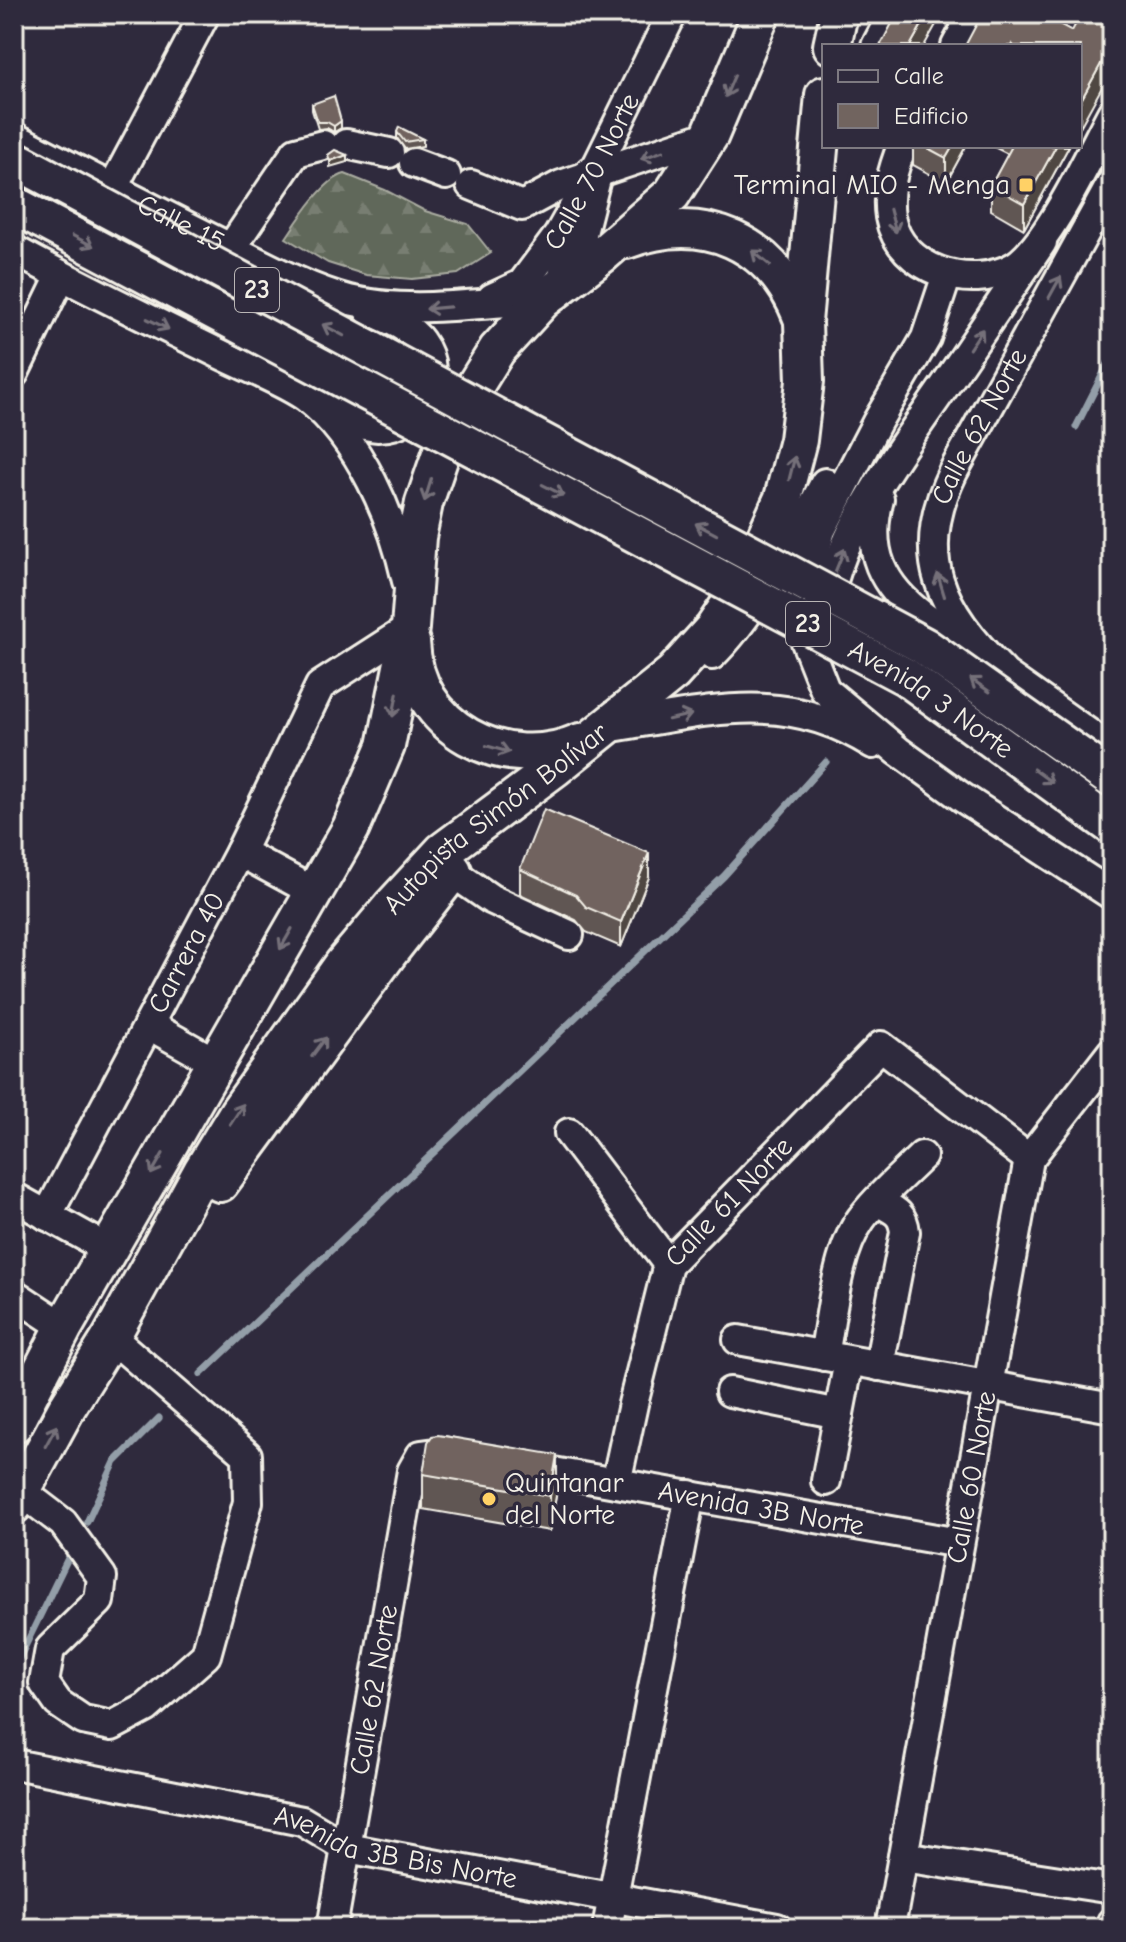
<svg xmlns="http://www.w3.org/2000/svg" width="1126" height="1942" viewBox="0 0 1126 1942" font-family="'Comic Neue',sans-serif">
  <defs>
    <pattern id="forest-firs" width="22" height="20" patternUnits="userSpaceOnUse" patternTransform="scale(2)"><rect width="22" height="20" fill="#61685a"/><path d="M5 1l3.5 6h-7zM16 11l3.5 6h-7z" fill="#787e72"/></pattern>
  </defs>
  <rect width="100%" height="100%" fill="#2f2a3d"/>
  <filter id="ink" filterUnits="userSpaceOnUse"><feTurbulence type="fractalNoise" baseFrequency=".0125" numOctaves="2"/><feDisplacementMap in="SourceGraphic" scale="16" xChannelSelector="R" yChannelSelector="G"/><feConvolveMatrix kernelMatrix="1 2 1 2 8 2 1 2 1" color-interpolation-filters="sRGB"/></filter>
  <g filter="url(#ink)">
    <g fill="url(#forest-firs)" stroke="#aaaca1" stroke-width="2">
      <path d="M345,174L385,190L425,211L468,224L491,253L458,274L412,279L366,275L328,263L286,238C298,220 324,179 345,174Z"/>
      <path d="M14,179L278,319L277,322L14,182Z"/>
    </g>
    <g fill="none" stroke-linecap="round" stroke-linejoin="round">
      <g stroke="#939ea8" stroke-width="7">
        <path d="M1076,427L1112,356"/>
        <path d="M201,1374L724,876L826,762"/>
        <path d="M87,1522L115,1462L159,1418"/>
        <path d="M14,1669L70,1554"/>
      </g>
      <g stroke="#f4f1e8" stroke-width="34">
        <g id="minor">
          <path d="M876,46L893,14"/>
          <path d="M956,46L973,14"/>
          <path id="s1" d="M14,137C82,173 151,208 220,243C260,263 306,289 349,300C413,315 478,302 543,300"/>
          <path d="M346,144L389,153"/>
          <path d="M902,146C893,169 886,192 890,217C900,271 970,291 1014,267C1047,248 1092,150 1112,113"/>
          <path d="M414,163L446,175"/>
          <path d="M471,185L522,206L561,185L710,135"/>
          <path d="M112,189L205,14"/>
          <path d="M231,248L296,152L323,145"/>
          <path d="M14,250C81,287 151,320 220,354C244,366 287,383 307,398C360,439 393,518 407,581"/>
          <path d="M947,275L926,338L877,422L821,530L813,557L803,613L806,642L825,690L837,700L898,751L963,798L1112,895"/>
          <path id="s2" d="M492,298L522,284L558,236L593,174L672,14"/>
          <path d="M14,373L61,276"/>
          <path d="M321,404C339,413 358,426 378,427C422,427 446,376 421,342C410,326 386,318 369,310"/>
          <path d="M879,499C865,551 882,586 924,617L1112,750"/>
          <path d="M827,615C832,538 903,447 946,384C978,337 1010,289 1042,242"/>
          <path d="M712,655C754,614 798,535 825,483"/>
          <path id="s3" d="M1002,671C940,609 912,556 953,472L1112,183"/>
          <path d="M604,728C702,714 781,685 873,744"/>
          <path d="M240,852L314,892"/>
          <path d="M452,872L491,899L569,935"/>
          <path d="M149,1025L215,1062"/>
          <path d="M569,1133L668,1264"/>
          <path d="M14,1197L108,1249"/>
          <path d="M877,1201C893,1210 903,1212 905,1232L879,1366"/>
          <path id="s4" d="M47,1216L240,852L320,686L410,628"/>
          <path d="M14,1294L64,1327"/>
          <path d="M738,1340L1112,1408"/>
          <path d="M824,1356C832,1314 836,1254 861,1219C878,1196 902,1176 922,1156"/>
          <path d="M730,1392L839,1414"/>
          <path id="s5" d="M519,1466L959,1543"/>
          <path d="M826,1481L849,1361"/>
          <path id="s6" d="M616,1483L633,1404L668,1264L881,1046L1029,1159"/>
          <path d="M21,1491L63,1523L102,1577L99,1601L50,1649L44,1683L58,1703L83,1720L112,1726L146,1708L206,1655L248,1502L247,1455L111,1337"/>
          <path id="s7" d="M14,1764L302,1821L347,1848L777,1928"/>
          <path d="M903,1857L1112,1889"/>
          <path id="s8" d="M332,1928L412,1471L421,1455L443,1452L462,1456"/>
          <path d="M607,1928L690,1495"/>
          <path id="s9" d="M890,1928L1029,1159L1112,1052"/>
          <path d="M1111,1928L1112,1922"/>
        </g>
      </g>
      <g stroke="#f4f1e8" stroke-width="42">
        <g id="major">
          <path d="M832,46L839,14"/>
          <path d="M626,240C705,211 773,241 803,320"/>
          <path d="M566,280L593,174"/>
          <path d="M411,642C414,728 504,775 580,742"/>
          <path d="M220,1183L388,954L453,871"/>
          <path d="M14,1424L64,1327L351,828L386,746L410,628L417,537L424,503L446,439L461,408L497,350L543,300L604,253L672,194L710,135L761,14"/>
          <path id="s10" d="M14,1505L68,1406L111,1337L202,1171L238,1112L344,963L392,906L443,851L555,768L673,673L713,629L746,580L783,498L798,440L805,381L803,322L824,95"/>
        </g>
      </g>
      <use href="#minor" stroke="#2f2a3d" stroke-width="28"/>
      <use href="#major" stroke="#2f2a3d" stroke-width="36"/>
      <g stroke="#f4f1e8" stroke-width="42" stroke-linecap="butt">
        <g id="major-bridge">
          <path d="M14,159L924,646L1112,779"/>
          <path id="s11" d="M14,205L906,677L1112,826"/>
        </g>
      </g>
      <use href="#major-bridge" stroke="#2f2a3d" stroke-width="36"/>
    </g>
    <g fill="#615652" stroke="#f4f1e8" stroke-width="2">
      <path d="M312,104L341,128L334,132L327,128L318,129L312,110Z"/>
      <path d="M397,132L423,139V146L405,149L397,138Z"/>
      <path d="M913,146H966L946,183L913,165Z"/>
      <path d="M992,146H1069L1024,229L991,210V185L1008,154Z"/>
      <path d="M520,869L649,877L621,947L586,932L576,920L520,894Z"/>
      <path d="M423,1474L557,1490L550,1531L423,1509Z"/>
    </g>
    <g fill="#4f4642" stroke="#f4f1e8" stroke-width="2">
      <path d="M928,14H942L924,46H910Z"/>
      <path d="M1112,44V69L1080,127V102Z"/>
      <path d="M341,121V128L334,132V126Z"/>
      <path d="M953,146H966L946,183V158Z"/>
      <path d="M1056,146H1069L1024,229V204Z"/>
      <path d="M347,155V162L330,167V161Z"/>
      <path d="M649,853V877L621,947V922Z"/>
      <path d="M557,1455V1490L550,1531V1496Z"/>
    </g>
    <g fill="#71645f" stroke="#f4f1e8" stroke-width="2">
      <path d="M897,14H928L910,46H880Z"/>
      <path d="M982,14H1041L1072,31L1081,14H1112V44L1080,102V46H1014L1012,44L1011,46H965Z"/>
      <path d="M334,96L341,121L334,126L327,122H318L312,104Z"/>
      <path d="M399,127L423,139L405,142L397,132Z"/>
      <path d="M924,146H953L946,158Z"/>
      <path d="M1012,146H1056L1024,204L991,185Z"/>
      <path d="M335,150L347,155L330,161L328,155Z"/>
      <path d="M544,809L649,853L621,922L586,907L576,895L520,869Z"/>
      <path d="M438,1435L557,1455L550,1496L423,1474L428,1442L432,1436Z"/>
    </g>
    <defs><path id="oneway-shaft" d="M-6 0H5M1.5-3L5.5 0L1.5 3" fill="none" stroke-width="1.6" stroke-linecap="round" stroke-linejoin="round" transform="scale(2)"/></defs>
    <g stroke="#747079">
      <use href="#oneway-shaft" transform="translate(730 86) rotate(113)"/>
      <use href="#oneway-shaft" transform="translate(652 155) rotate(161)"/>
      <use href="#oneway-shaft" transform="translate(893 221) rotate(75)"/>
      <use href="#oneway-shaft" transform="translate(83 241) rotate(28)"/>
      <use href="#oneway-shaft" transform="translate(761 258) rotate(-141)"/>
      <use href="#oneway-shaft" transform="translate(1055 287) rotate(-61)"/>
      <use href="#oneway-shaft" transform="translate(438 308) rotate(175)"/>
      <use href="#oneway-shaft" transform="translate(158 324) rotate(26)"/>
      <use href="#oneway-shaft" transform="translate(333 330) rotate(-152)"/>
      <use href="#oneway-shaft" transform="translate(976 339) rotate(-56)"/>
      <use href="#oneway-shaft" transform="translate(792 468) rotate(-76)"/>
      <use href="#oneway-shaft" transform="translate(428 490) rotate(107)"/>
      <use href="#oneway-shaft" transform="translate(553 490) rotate(27)"/>
      <use href="#oneway-shaft" transform="translate(706 529) rotate(-152)"/>
      <use href="#oneway-shaft" transform="translate(840 560) rotate(-68)"/>
      <use href="#oneway-shaft" transform="translate(941 585) rotate(-107)"/>
      <use href="#oneway-shaft" transform="translate(980 685) rotate(-145)"/>
      <use href="#oneway-shaft" transform="translate(395 705) rotate(101)"/>
      <use href="#oneway-shaft" transform="translate(680 717) rotate(-13)"/>
      <use href="#oneway-shaft" transform="translate(498 749) rotate(16)"/>
      <use href="#oneway-shaft" transform="translate(1043 776) rotate(36)"/>
      <use href="#oneway-shaft" transform="translate(286 939) rotate(120)"/>
      <use href="#oneway-shaft" transform="translate(319 1047) rotate(-53)"/>
      <use href="#oneway-shaft" transform="translate(237 1114) rotate(-57)"/>
      <use href="#oneway-shaft" transform="translate(157 1164) rotate(120)"/>
      <use href="#oneway-shaft" transform="translate(51 1436) rotate(-61)"/>
    </g>
  </g>
  <g fill="#ffd166" stroke="#2f2a3d" stroke-width="3">
    <rect x="1018" y="177" width="16" height="16" rx="4"/>
    <circle cx="489" cy="1499" r="8"/>
  </g>
  <g text-anchor="middle" dominant-baseline="central" stroke-width="7" stroke-linejoin="round" paint-order="stroke">
    <g fill="#2f2a3d" stroke="#b9b5b5" stroke-width="2">
      <rect x="235" y="268" width="44" height="44" rx="6"/>
      <rect x="786" y="602" width="44" height="44" rx="6"/>
    </g>
    <g font-size="26" font-weight="bold" fill="#f4f1e8">
      <text x="257" y="290">23</text>
      <text x="808" y="624">23</text>
    </g>
    <g font-size="28" fill="#f4f1e8" stroke="#2f2a3d">
      <text stroke="none"><textPath href="#s2" startOffset="166">Calle 70 Norte</textPath></text>
      <text stroke="none"><textPath href="#s1" startOffset="188">Calle 15</textPath></text>
      <text stroke="none"><textPath href="#s3" startOffset="276">Calle 62 Norte</textPath></text>
      <text stroke="none"><textPath href="#s11" startOffset="1042">Avenida 3 Norte</textPath></text>
      <text stroke="none"><textPath href="#s10" startOffset="846">Autopista Simón Bolívar</textPath></text>
      <text stroke="none"><textPath href="#s4" startOffset="298">Carrera 40</textPath></text>
      <text stroke="none"><textPath href="#s6" startOffset="312">Calle 61 Norte</textPath></text>
      <text stroke="none"><textPath href="#s9" startOffset="458">Calle 60 Norte</textPath></text>
      <text stroke="none"><textPath href="#s5" startOffset="246">Avenida 3B Norte</textPath></text>
      <text stroke="none"><textPath href="#s8" startOffset="242">Calle 62 Norte</textPath></text>
      <text stroke="none"><textPath href="#s7" startOffset="392">Avenida 3B Bis Norte</textPath></text>
    </g>
    <g font-size="28" fill="#f4f1e8" stroke="#2f2a3d" text-anchor="end">
      <text x="1010" y="185">Terminal MIO - Menga</text>
      <text x="505" y="1483" text-anchor="start">Quintanar<tspan x="505" dy="32">del Norte</tspan></text>
    </g>
  </g>
  <rect width="1126" height="1942" fill="none" stroke="#2f2a3d" stroke-width="48"/>
  <rect x="24" y="24" width="1078" height="1894" fill="none" stroke="#f4f1e8" stroke-width="3" filter="url(#ink)"/>
  <rect x="822" y="44" width="260" height="104" fill="#2f2a3d" stroke="#7e7a81" stroke-width="2"/>
  <rect x="838" y="70" width="40" height="12" fill="#2f2a3d" stroke="#7e7a81" stroke-width="2"/>
  <text x="894" y="84" font-size="24" fill="#f4f1e8">Calle</text>
  <rect x="838" y="104" width="40" height="24" fill="#71645f" stroke="#7e7a81" stroke-width="2"/>
  <text x="894" y="124" font-size="24" fill="#f4f1e8">Edificio</text>
</svg>
